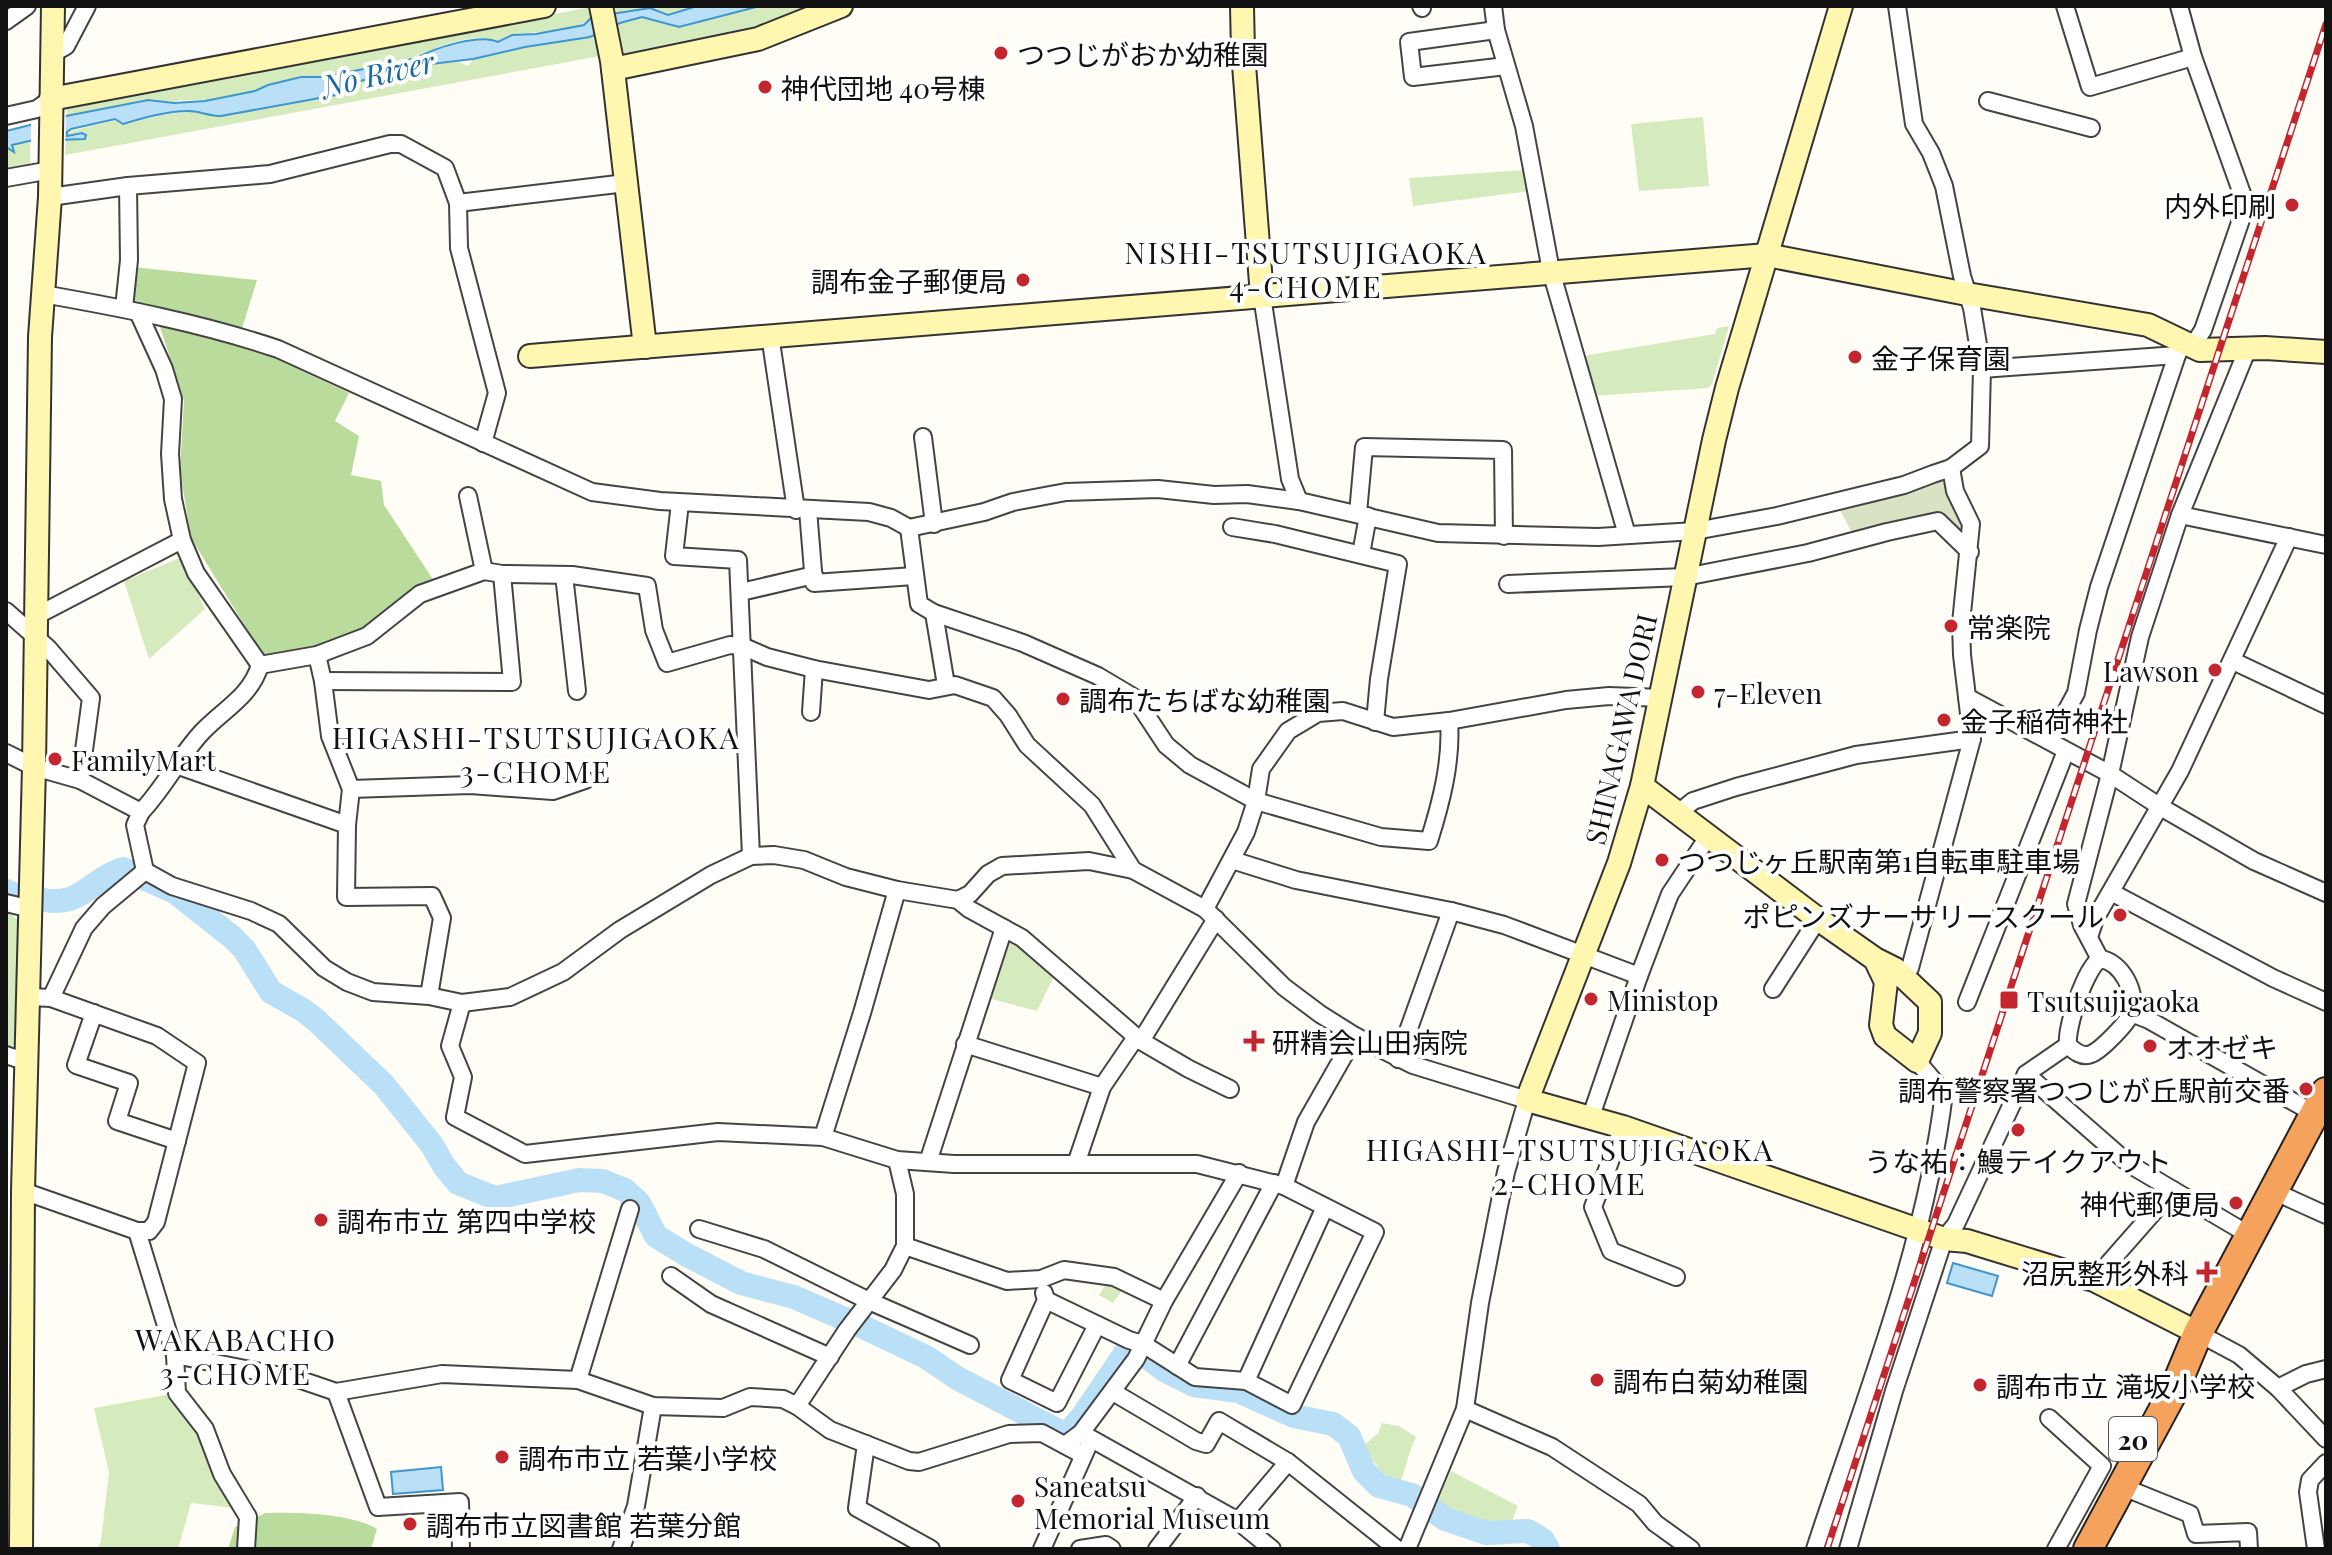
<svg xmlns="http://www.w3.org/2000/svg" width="2332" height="1555" viewBox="0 0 2332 1555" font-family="'Playfair Display','Noto Sans JP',serif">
  <rect width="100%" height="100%" fill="#fffdf5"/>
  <g fill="#d5ebbd">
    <path d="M614,6H695L668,14L650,8L615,14Z"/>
    <path d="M762,6H806L765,24L624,53L618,25L620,23L642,17L679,28Z"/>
    <path d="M591,7L592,17C573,35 541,31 516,34C509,35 505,40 498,42C476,31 436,46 416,58L325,77H300L268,85L255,91L205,100H180L174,102L148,99L67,115V106Z"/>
    <path d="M597,35L600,56L65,155L66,139H85L86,135L82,133L67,136V132L115,120L123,125C145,119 171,111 194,112C203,113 211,117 220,116L336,95L356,82L431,64L459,62L468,66L473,59L524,47Z"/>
    <path d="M1703,117L1709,186L1639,191L1631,124Z"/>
    <path d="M30,142V164L6,168V148L13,152L12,145Z"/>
    <path d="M1526,170L1530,191L1413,206L1409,178Z"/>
    <path d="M1729,326L1712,384L1708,388L1592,396L1584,358L1588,355L1715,334L1717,328Z"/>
    <path d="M182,557L205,609L149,659L124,581Z"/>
    <path d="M8,912L18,920L16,1044L7,1047Z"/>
    <path d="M1011,935L1056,972L1037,1011L988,998Z"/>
    <path d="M1108,1281L1124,1287L1113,1303L1099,1295Z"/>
    <path d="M172,1394L199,1431L214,1478L234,1508L191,1503L178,1549H97L101,1541L109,1472L94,1408Z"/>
    <path d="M1382,1423L1399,1426L1416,1437C1409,1451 1407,1465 1401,1480L1385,1476L1362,1447L1378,1433Z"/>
    <path d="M1451,1471L1518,1506L1508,1530L1459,1519L1436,1505Z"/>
  </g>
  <g fill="#b9dc9c">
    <path d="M133,267L257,280L238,341L349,393L335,421L359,436L351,475L381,481L384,505L434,581L415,586L365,629L312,648L264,657L191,538L180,470L184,401L159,324L128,297Z"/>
    <path d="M265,1513C297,1512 350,1513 377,1529L371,1549H228L235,1527Z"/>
  </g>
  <path fill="#d9e3c4" d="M1945,476L1968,536L1961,539L1939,517L1853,535L1837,504Z"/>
  <g fill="#b9e0f7" stroke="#3f96cf" stroke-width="2">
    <path d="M760,6L679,27L642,17L620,23L590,37L525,47L473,59L431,64L356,82L336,95L221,116C209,116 199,111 188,111C167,111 143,118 123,124L115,119L71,129L67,132V136L82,133L86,135L85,139L29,141L12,145L14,152L6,147V131L66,116L148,100L174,103L205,101L255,91L268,85L301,77H325L417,58C434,48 480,33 498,42L512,35L536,34L584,25L592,17L650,8L668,15L694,7Z"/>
    <path d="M1953,1263L1998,1276L1992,1296L1947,1283Z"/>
    <path d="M441,1467L443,1490L393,1494L391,1472Z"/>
  </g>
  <path fill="#fffdf5" d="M66,112L65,143L31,145V121Z"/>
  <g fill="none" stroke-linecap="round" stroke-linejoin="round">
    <g stroke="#b9e0f7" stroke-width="24">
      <path d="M6,891L19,897"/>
      <path d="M44,900C82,907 89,880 123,869L175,892L232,937L244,949L271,992L303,1010L317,1021L384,1085L432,1145L444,1166L458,1183L495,1198L579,1180L603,1181L625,1190L639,1203L656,1236L687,1255L741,1283L794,1297L863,1327L926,1357L957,1378L1066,1435L1082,1417L1128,1349L1132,1346L1164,1370L1194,1385L1238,1391L1294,1416L1333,1424L1349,1436L1364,1471L1379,1486L1412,1495L1445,1519L1486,1533L1528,1531L1543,1540L1548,1549"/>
    </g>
    <g stroke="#444" stroke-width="20">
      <g id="street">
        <path d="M1421,6L1422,8"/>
        <path d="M1493,6L1496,30L1524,126L1551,271L1627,535"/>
        <path d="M2065,6L2090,87L2193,57"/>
        <path d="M2179,6L2193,57L2245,202L2244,211L2203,330L2192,347"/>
        <path d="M6,21L27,6"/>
        <path d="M1496,30L1409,42L1413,77L1506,66"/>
        <path d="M52,54L66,46L87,6"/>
        <path d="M1988,101L2091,128"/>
        <path d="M6,116L37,109L51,99"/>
        <path d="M6,178L51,170"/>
        <path d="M50,197L128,186L270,174L390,144H401L445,168L458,203"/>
        <path d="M43,294C122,308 201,323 278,349L592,492L660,501L869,512L891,518L909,528L984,512L1013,502L1066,492L1158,489L1214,495L1247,494L1299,501L1438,533L1598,537L1695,531L1777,516L1904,485L1933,474L1951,468L1980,446L1982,369L1972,308L1962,276L1944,186L1931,153L1914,124L1897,6"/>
        <path d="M1262,296L1290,479L1299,501"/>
        <path d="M124,308L129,260L128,186"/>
        <path d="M138,312L164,369L173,399L170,454L173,499L182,540L196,573L260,665"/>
        <path d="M770,335L796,510"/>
        <path d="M1982,369L2177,355L2180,349"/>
        <path d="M923,437L934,524"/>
        <path d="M483,443L497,393L459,248L458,203L626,183"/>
        <path d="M680,503L674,556L738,560L751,856"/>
        <path d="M808,510L814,583L914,576"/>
        <path d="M1358,513L1364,447L1503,450L1504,536"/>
        <path d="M2180,515L2326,545"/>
        <path d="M1232,527L1275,534L1398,564L1379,679L1375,722"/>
        <path d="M909,528L919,604L934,613L1023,643L1098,676L1135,698L1166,745L1190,765L1256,801L1381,837L1429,841C1441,803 1452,761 1449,721"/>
        <path d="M1361,554L1368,516"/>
        <path d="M484,571L502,574L572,575L647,586L654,630L667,663L730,645L742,646L767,657L814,669L929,690L955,685L993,698L1008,715L1027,745L1092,805L1133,870"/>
        <path d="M564,575L577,691"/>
        <path d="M1508,584L1685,577L1808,553L1887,532L1938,521L1970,552"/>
        <path d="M741,592L814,575"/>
        <path d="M6,611L48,648L91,698L80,780"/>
        <path d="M934,613L946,685"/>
        <path d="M36,616L182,540"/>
        <path d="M317,655L323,681L330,736L351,789L347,825L346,897L432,896L442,918L429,996"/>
        <path d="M2233,661L2326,705"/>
        <path d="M260,665L317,655L367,636L420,594L484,571L468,496"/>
        <path d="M323,681L512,682L502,574"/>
        <path d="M1967,697L2110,774L2159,806L2254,861L2326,893"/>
        <path d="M811,712L814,669"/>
        <path d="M2050,741L2076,693L2088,630L2099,587L2177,355"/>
        <path d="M6,753L34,767L80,780L141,812C165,787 180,755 203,731C224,709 251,696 260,665"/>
        <path d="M176,765L347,825"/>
        <path d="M351,789L470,785L553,791L585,780"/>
        <path d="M1677,814L1693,801L1736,787L1856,755L1972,739"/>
        <path d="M1232,860L1296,880L1451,911L1504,925L1639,976"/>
        <path d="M145,871L172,886L251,911L279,924L324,968L347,982L373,992L429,996L462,1003L510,997L563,972L620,930L711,875L751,856L774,855L804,860L846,877L897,890L958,900L969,909L1022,938L1141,1041L1189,1069L1230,1089"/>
        <path d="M2111,892L2273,978L2326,1002"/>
        <path d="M958,900L970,894L988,874L1002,866L1089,861L1133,870L1205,909L1284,987L1320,1014L1355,1036L1413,1065L1527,1100L1506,1172L1498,1211L1480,1303L1465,1409L1407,1549"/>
        <path d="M6,903L31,909"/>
        <path d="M1205,909L1246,832L1256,801L1261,769L1288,731L1318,713L1343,711L1393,727L1449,721L1566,700L1609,696L1662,698"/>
        <path d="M2089,937L2095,919L2180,771L2289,537"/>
        <path d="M2100,959L2082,925L2076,904L2110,774L2140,637L2180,515L2248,348"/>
        <path d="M2100,959C2121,961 2138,993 2131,1013C2128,1023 2100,1051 2091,1054C2082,1058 2074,1051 2068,1045C2066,1027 2085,969 2100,959Z"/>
        <path d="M1904,977L1910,968L1972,739L1962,655L1961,623L1971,524L1955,491L1951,468"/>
        <path d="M1773,989L1818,919"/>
        <path d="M51,998L84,928L103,906L145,871L135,825L141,812"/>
        <path d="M1967,1002L2066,751"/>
        <path d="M462,1003L450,1046L463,1077L455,1117L525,1154L718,1132L823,1137L897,1160L954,1164H1197L1284,1186L1375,1232L1292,1405L1246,1381L1195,1377L1143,1344L1129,1340L1046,1300"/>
        <path d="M94,1013L76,1065L129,1083L117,1121L177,1141"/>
        <path d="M2131,1013L2149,1020L2315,1114"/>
        <path d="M1141,1041L1216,919"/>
        <path d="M965,1044L1102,1087"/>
        <path d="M6,1055L27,1062"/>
        <path d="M1398,1059L1451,911"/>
        <path d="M2026,1074L2129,1164L2173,1190L2094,1280"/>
        <path d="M1590,1119L1639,976L1670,894L1708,837"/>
        <path d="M1623,1127L1593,1207L1611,1251L1676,1277"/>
        <path d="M823,1137L862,1013L897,890"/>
        <path d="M928,1162L1004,928"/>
        <path d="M1076,1164L1102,1087L1136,1037"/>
        <path d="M1284,1186L1306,1122L1355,1036"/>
        <path d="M2173,1190L2251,1236"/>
        <path d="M23,1191L137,1231H149L156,1222L197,1063L157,1036L51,998L29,997"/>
        <path d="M2273,1191L2326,1215"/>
        <path d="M699,1229L764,1249L869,1301L970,1345"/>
        <path d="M137,1231L175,1355L177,1393L205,1429L222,1474L248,1517L246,1549"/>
        <path d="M905,1246L1007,1281L1041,1279L1064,1270L1114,1277L1164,1301"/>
        <path d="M671,1276L711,1304L830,1357"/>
        <path d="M1044,1293L1046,1300L1010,1380L1057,1403L1097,1325"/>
        <path d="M2198,1333L2239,1355L2278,1388L2326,1439"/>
        <path d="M175,1355L301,1380L336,1392L442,1374L578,1380L653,1406L723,1408L750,1397L783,1399L797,1406L830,1430L909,1461L919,1462L1009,1434L1042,1433L1083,1455"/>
        <path d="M1177,1366L1274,1183"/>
        <path d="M578,1380L630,1209"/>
        <path d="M1246,1381L1325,1207"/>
        <path d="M2278,1388L2306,1374L2326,1369"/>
        <path d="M336,1392L378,1507L460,1502L461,1549"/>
        <path d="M1113,1392L1196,1441L1206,1444L1219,1421L1288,1462L1397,1549"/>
        <path d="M797,1406L847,1330L893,1270L905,1246V1194L897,1160"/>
        <path d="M1465,1409L1552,1447L1639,1504L1655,1523L1691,1549"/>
        <path d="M2049,1418L2102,1466L2056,1549"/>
        <path d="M1081,1433L1238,1521L1272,1549"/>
        <path d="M866,1444L857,1508L931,1549"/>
        <path d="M1065,1445L1081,1433L1136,1359L1164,1301L1239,1173"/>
        <path d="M2133,1491L2190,1514L2196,1534L2248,1532L2249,1549"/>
        <path d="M1238,1521L1288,1462"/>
        <path d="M621,1549L636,1506L653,1406"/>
        <path d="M1042,1549L1087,1448"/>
        <path d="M1080,1549L1106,1545L1112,1549"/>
        <path d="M1157,1549L1197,1496"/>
        <path d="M1815,1549C1864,1399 1925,1250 1944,1093L1917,1061"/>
        <path d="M1848,1549L1894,1391L1944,1239L1956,1224L2026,1074L2068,1045"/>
        <path d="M2316,1549L2308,1492L2310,1480L2326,1463"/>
      </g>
    </g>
    <g stroke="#333" stroke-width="26">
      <g id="secondary">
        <path d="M601,6L612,61L645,347"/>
        <path d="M1242,6L1243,52L1262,296"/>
        <path d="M1841,6L1727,388L1714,440L1642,786L1619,863L1527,1100L1623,1127L1944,1239L1967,1241L2094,1280L2198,1333"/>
        <path d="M613,69L758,39L841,6"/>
        <path d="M51,99L544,6"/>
        <path d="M530,356L1767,255L1967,294L2148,325L2200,350L2265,348L2326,352"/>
        <path d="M1642,786L1818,919L1875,959L1895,969L1930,1002V1033L1917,1061L1885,1036L1881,1025L1886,982L1875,959"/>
        <path d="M21,1549L23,1191L34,767L40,337L50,197L53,6"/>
      </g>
    </g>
    <g stroke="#222" stroke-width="32">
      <path id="highway" d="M2088,1549L2175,1388L2198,1333L2326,1092"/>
    </g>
    <use href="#street" stroke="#fff" stroke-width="16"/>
    <use href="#secondary" stroke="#fff6b0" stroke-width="22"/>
    <use href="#highway" stroke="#f5a25d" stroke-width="28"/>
    <g stroke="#c4262e" stroke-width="7">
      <path id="rail" d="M1827,1549L2326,24"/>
    </g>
    <use href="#rail" stroke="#fff" stroke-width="4" stroke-dasharray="12" stroke-linecap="butt"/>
  </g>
  <g fill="#c4262e" stroke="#fff" stroke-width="3">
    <circle cx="1001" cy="53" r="8"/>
    <circle cx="765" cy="87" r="8"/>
    <circle cx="2292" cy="205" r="8"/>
    <circle cx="1023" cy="280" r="8"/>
    <circle cx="1855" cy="357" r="8"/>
    <circle cx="1951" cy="626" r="8"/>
    <circle cx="2215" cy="670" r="8"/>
    <circle cx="1698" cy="692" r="8"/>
    <circle cx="1063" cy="699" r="8"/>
    <circle cx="1944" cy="720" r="8"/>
    <circle cx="55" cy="759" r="8"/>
    <circle cx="1662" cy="860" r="8"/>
    <circle cx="2120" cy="915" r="8"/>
    <circle cx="1591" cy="999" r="8"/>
    <rect x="1999" y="990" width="20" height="20" rx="4"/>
    <path d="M1250 1029h8v8h8v8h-8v8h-8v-8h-8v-8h8z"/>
    <circle cx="2150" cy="1046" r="8"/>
    <circle cx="2306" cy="1089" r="8"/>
    <circle cx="2018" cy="1130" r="8"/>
    <circle cx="2236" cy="1203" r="8"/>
    <circle cx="321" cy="1220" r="8"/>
    <path d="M2203 1260h8v8h8v8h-8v8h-8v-8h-8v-8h8z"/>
    <circle cx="1597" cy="1380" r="8"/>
    <circle cx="1980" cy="1385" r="8"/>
    <circle cx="502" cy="1457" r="8"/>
    <circle cx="1018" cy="1501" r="8"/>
    <circle cx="410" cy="1524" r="8"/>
  </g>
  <g text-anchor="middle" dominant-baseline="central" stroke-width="8" stroke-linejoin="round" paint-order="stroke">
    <rect fill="#fff" stroke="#585858" stroke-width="2" x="2109" y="1417" width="48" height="44" rx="6"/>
    <g font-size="26" font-weight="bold" fill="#111">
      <text x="2133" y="1439">20</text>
    </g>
    <g font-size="28" fill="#111" stroke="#fff" text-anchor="start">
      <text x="1017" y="53">つつじがおか幼稚園</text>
      <text x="781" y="87">神代団地 40号棟</text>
      <text x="2276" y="205" text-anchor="end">内外印刷</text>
      <text x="1007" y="280" text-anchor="end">調布金子郵便局</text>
      <text x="1871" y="357">金子保育園</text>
      <text x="1967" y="626">常楽院</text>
      <text x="2199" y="670" text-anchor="end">Lawson</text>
      <text x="1714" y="692">7-Eleven</text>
      <text x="1079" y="699">調布たちばな幼稚園</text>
      <text x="1960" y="720">金子稲荷神社</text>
      <text x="71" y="759">FamilyMart</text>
      <text x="1678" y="860">つつじヶ丘駅南第1自転車駐車場</text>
      <text x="2104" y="915" text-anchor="end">ポピンズナーサリースクール</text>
      <text x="1607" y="999">Ministop</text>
      <text x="2027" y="1000">Tsutsujigaoka</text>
      <text x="1272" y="1041">研精会山田病院</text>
      <text x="2166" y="1046">オオゼキ</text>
      <text x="2290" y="1089" text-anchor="end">調布警察署つつじが丘駅前交番</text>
      <text x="2018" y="1160" text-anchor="middle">うな祐：鰻テイクアウト</text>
      <text x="2220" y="1203" text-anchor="end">神代郵便局</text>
      <text x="337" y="1220">調布市立 第四中学校</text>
      <text x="2189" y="1272" text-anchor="end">沼尻整形外科</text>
      <text x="1613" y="1380">調布白菊幼稚園</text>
      <text x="1996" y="1385">調布市立 滝坂小学校</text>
      <text x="518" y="1457">調布市立 若葉小学校</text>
      <text x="1034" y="1485">Saneatsu<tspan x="1034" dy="32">Memorial Museum</tspan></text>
      <text x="426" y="1524">調布市立図書館 若葉分館</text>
    </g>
    <g font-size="28" fill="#111" stroke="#fff">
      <text transform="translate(1620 729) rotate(-77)">SHINAGAWA DORI</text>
    </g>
    <g font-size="30" font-style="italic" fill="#1768a6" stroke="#fff">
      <text transform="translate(378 73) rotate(-13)">No River</text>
    </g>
    <g font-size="30" letter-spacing="2" fill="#111" stroke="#fff">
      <text x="1306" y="252">NISHI-TSUTSUJIGAOKA<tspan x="1306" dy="34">4-CHOME</tspan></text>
      <text x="536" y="737">HIGASHI-TSUTSUJIGAOKA<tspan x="536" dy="34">3-CHOME</tspan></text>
      <text x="1570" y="1149">HIGASHI-TSUTSUJIGAOKA<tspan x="1570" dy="34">2-CHOME</tspan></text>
      <text x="236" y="1339">WAKABACHO<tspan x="236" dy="34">3-CHOME</tspan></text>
    </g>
  </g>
  <rect width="2332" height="1555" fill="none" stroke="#111111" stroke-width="16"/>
</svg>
